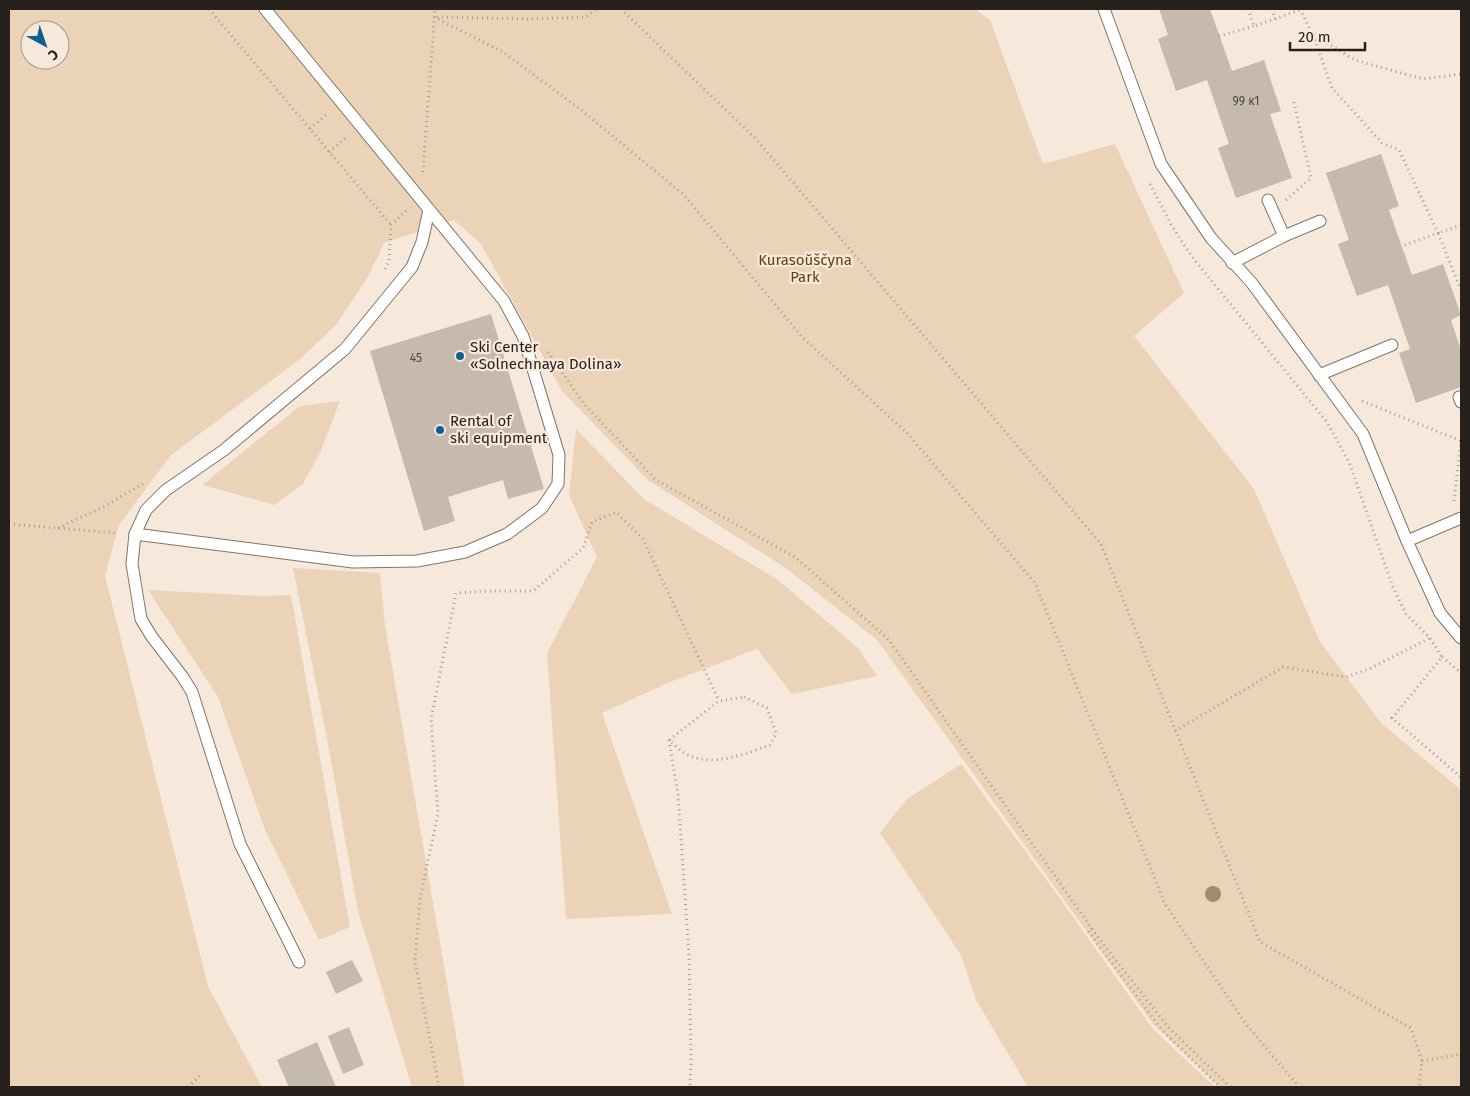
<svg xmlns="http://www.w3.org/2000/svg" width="1470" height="1096" viewBox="0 0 1470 1096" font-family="'Fira Sans',sans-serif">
  <rect width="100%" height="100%" fill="#f6e9db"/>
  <g fill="#ebd3b7" fill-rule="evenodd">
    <path d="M9,9H975L990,20L1043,164L1115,144L1184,293L1134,336L1254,489L1320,642L1381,723L1461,790V1087H1220L1154,1025L877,640L787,569L648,480L562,391L481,244L454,220L384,243L368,277L336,325L299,360L171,455L119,525L105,576L208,986L262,1087H9ZM30,30H60V60H30Z"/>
    <path d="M340,401L320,453L303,484L275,505L202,485L300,406Z"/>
    <path d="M576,429L644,499L778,580L858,648L877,676L792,694L757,649L670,682L602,713L672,914L566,919L547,653L597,557L569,495Z"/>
    <path d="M293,568L380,573L385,626L465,1087H412L358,911L328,744Z"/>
    <path d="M148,590L259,596L291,595L350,927L319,940L265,830L218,697Z"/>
    <path d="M961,764L1051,886L1153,1029L1215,1087H1028L976,1000L961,955L880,833L907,799Z"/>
  </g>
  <g fill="#c6baac">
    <path d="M1159,9H1210L1232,71L1264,60L1281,111L1270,114L1292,178L1236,198L1218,148L1229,144L1207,80L1176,91L1158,39L1168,35Z"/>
    <path d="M1381,154L1399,206L1389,210L1412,275L1443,264L1461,315L1451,320L1461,350V387L1416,403L1399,353L1410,349L1388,285L1357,296L1338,244L1349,240L1326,173Z"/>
    <path d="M491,314L544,489L508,499L503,480L448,497L455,521L424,531L370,351Z"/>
    <path d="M352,960L363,981L336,994L326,972Z"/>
    <path d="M349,1027L364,1065L343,1074L328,1036Z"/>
    <path d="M317,1042L336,1087H289L277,1060Z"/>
  </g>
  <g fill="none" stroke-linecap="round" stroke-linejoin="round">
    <g stroke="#7f7568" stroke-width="13">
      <g id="service">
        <path d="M1104,9L1161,164L1211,238L1251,282L1363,434L1407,541L1440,613L1461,638"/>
        <path d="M1268,200L1284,236"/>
        <path d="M1232,263L1284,236L1320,221"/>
        <path d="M1319,375L1392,345"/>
        <path d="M1459,397L1461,402"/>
        <path d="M135,534L353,562L417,561L465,552L507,534L542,508L558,484L559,455L523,336L504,301L265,9"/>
        <path d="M1407,541L1461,518"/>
        <path d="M299,962L240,844L192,692L182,676L152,637L141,619L132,564L135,534L146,510L166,490L224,450L345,349L412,267L422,242L429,210"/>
      </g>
    </g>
    <g stroke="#a79d92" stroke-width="3" stroke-dasharray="1 4" stroke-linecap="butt">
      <path d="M209,9L391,225"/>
      <path d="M621,9L756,139L1101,544L1260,942L1411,1028L1422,1061L1419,1087"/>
      <path d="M1248,9L1254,26L1300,10"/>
      <path d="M1272,9L1275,19"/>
      <path d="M1300,9L1313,35L1355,60L1423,79L1461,74"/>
      <path d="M434,17L503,52L580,109L684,195L802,337L907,433L1035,583L1165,904L1246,1024L1299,1087"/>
      <path d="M437,17L531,19L586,17L596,9"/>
      <path d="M1313,35L1332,88L1382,143L1399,150L1438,233L1402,246"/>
      <path d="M1219,36L1254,26"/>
      <path d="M310,129L328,113"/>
      <path d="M329,152L348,136"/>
      <path d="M423,172L435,9"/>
      <path d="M1150,184L1172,226L1192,257L1327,422L1349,462L1393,587L1406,614L1430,638L1442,657L1392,718L1461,777"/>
      <path d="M1286,200L1311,178L1294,102"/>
      <path d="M1461,225L1438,233L1461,290"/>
      <path d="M385,269L389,261L391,225L407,210"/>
      <path d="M548,352L584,404L656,480L795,557L889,640L1097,936L1168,1027L1230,1087"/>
      <path d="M1362,401L1461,441"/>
      <path d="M1454,501L1461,440"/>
      <path d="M9,524L117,533"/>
      <path d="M58,528L105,506L146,482"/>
      <path d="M1442,657L1461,673"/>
      <path d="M744,697L767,708L776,733L770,745C746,754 713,767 688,755C681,752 675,745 669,740L719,701Z"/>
      <path d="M1175,731L1283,667L1346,677L1371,668L1430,638"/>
      <path d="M669,740L678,795L689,953L691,1059L690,1087"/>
      <path d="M1092,929L1088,931L1163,1031L1220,1087"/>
      <path d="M1422,1061L1461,1054"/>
      <path d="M188,1087L202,1074"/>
      <path d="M439,1087L415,962L420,898L438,814L431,719L456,593L485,591H533L583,548L592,522L616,512L643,539L719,701"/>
    </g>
    <use href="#service" stroke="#fff" stroke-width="11"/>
  </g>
  <circle fill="#a38c6e" cx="1213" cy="894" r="8"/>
  <g fill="#0f6193" stroke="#f6e9db" stroke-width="2">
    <circle cx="460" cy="356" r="5"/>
    <circle cx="440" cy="430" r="5"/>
  </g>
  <g text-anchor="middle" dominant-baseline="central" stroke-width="4.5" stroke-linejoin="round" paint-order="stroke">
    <g font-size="12" fill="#4e4740">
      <text x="1246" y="101">99 к1</text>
      <text x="416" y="358">45</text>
    </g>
    <g font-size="15" fill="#5f4014" stroke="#f6e9db">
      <text x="805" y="260">Kurasoŭščyna<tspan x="805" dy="17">Park</tspan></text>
    </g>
    <g font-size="15" fill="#26211c" stroke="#f6e9db" text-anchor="start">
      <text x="470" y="347">Ski Center<tspan x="470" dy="17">«Solnechnaya Dolina»</tspan></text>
      <text x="450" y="421">Rental of<tspan x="450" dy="17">ski equipment</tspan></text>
    </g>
  </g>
  <rect width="1470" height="1096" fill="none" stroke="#26211c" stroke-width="20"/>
  <g transform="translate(45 45) rotate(140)"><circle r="24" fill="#f6e9db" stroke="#a3998f"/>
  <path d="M0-4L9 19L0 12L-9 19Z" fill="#0f6193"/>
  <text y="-8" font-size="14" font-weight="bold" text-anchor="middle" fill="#26211c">С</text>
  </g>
  <path d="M1290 42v8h75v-8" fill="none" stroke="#26211c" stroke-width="2.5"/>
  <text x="1298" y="42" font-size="15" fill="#26211c" stroke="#f6e9db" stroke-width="4" paint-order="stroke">20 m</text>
</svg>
